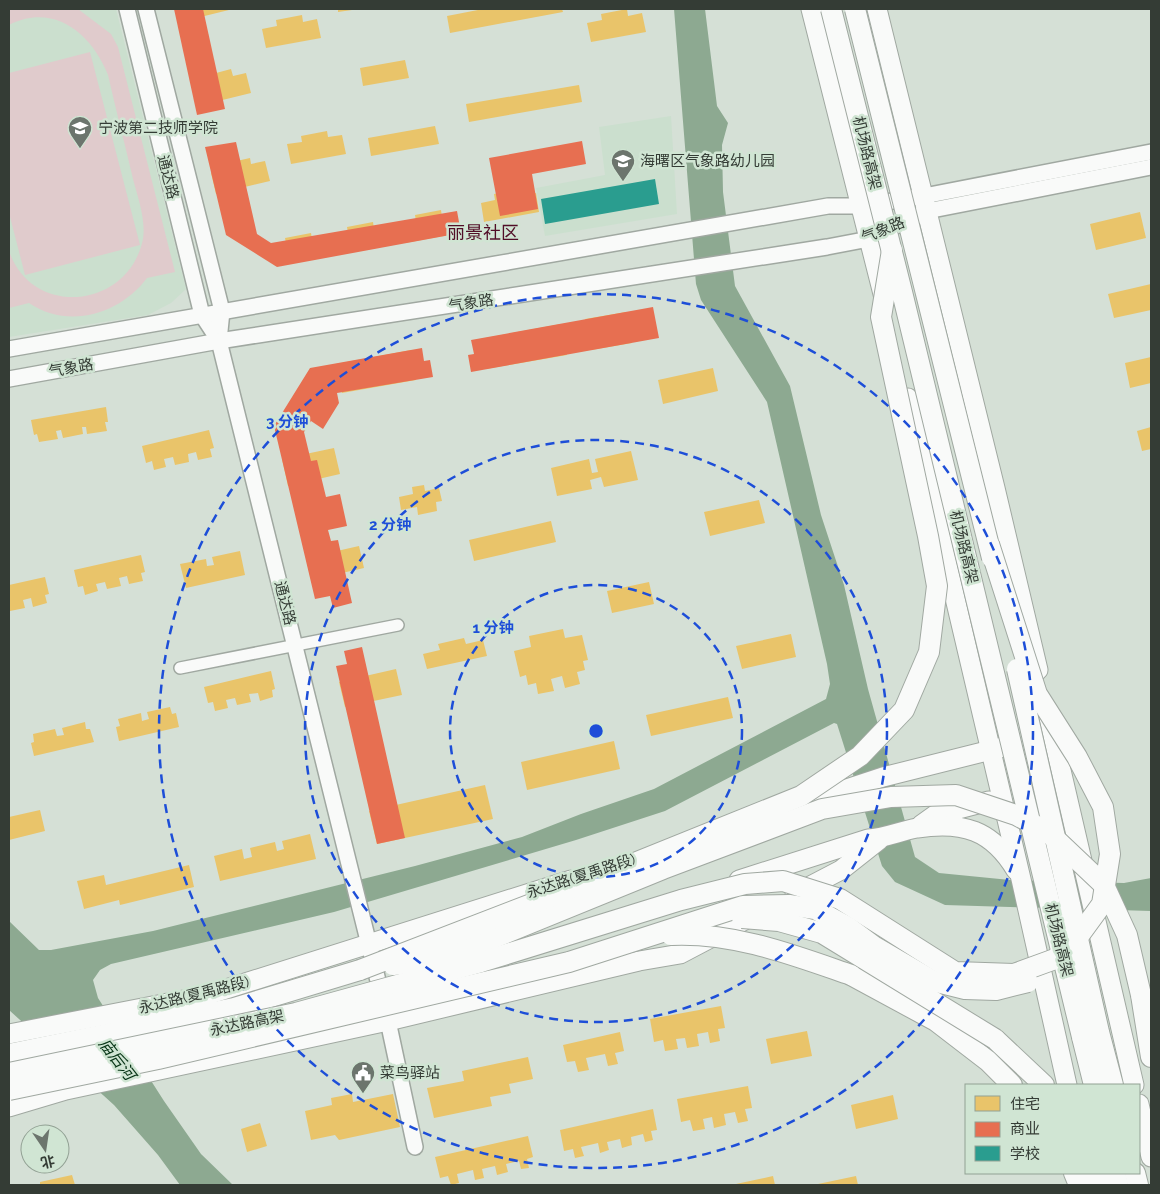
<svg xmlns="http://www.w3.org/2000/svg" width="1160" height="1194" viewBox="0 0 1160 1194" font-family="Raleway,'Noto Sans SC',sans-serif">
  <rect width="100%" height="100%" fill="#d5e0d6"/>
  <g fill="#cbdfce">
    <path d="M9,9H116L186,289L171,303L148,315L9,337Z"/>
    <path d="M671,116L677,214L545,236L536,188L605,175L599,127Z"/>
  </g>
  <g fill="#e0cbcc">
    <path d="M9,9H78L111,34L118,47L175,272L147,278C120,314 69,330 29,303L9,308V251C32,319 129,309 143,239C146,220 138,198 133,179C125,145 116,110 108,75C92,34 54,2 9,25Z"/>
    <path d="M90,52L140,245L25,275L9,213V73Z"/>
  </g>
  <path fill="#8da991" d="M674,9H705L717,106L728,123L722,145L723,192L735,286L790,386L821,515L844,585L868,689L915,857L939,873L1010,880L1124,883L1151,878V911L945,905L895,882L882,866L837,724L834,723L665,811L576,840L334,912L111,964L100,970L93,980L98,998L164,1101L201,1154L233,1185H180L158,1155L114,1105L9,1010V921L39,950H51L153,931L415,866L522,837L581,814L654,789L826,699L830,684L827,664L767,402L701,300L696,284Z"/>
  <g fill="#e9c46a">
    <path d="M177,9H233L180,22Z"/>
    <path d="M338,9H352V10L338,12Z"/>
    <path d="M483,9H562L563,12L450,33L447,16Z"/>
    <path d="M627,9L628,16L642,13L646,32L591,42L587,23L602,20L601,14Z"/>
    <path d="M302,15L303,22L317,19L321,38L266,48L262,29L277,26L276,20Z"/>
    <path d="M405,60L409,78L363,86L360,68Z"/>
    <path d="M231,69L233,76L246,73L251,93L198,106L193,85L206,82L205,76Z"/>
    <path d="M579,85L582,102L469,122L466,104Z"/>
    <path d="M435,126L439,144L371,156L368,138Z"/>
    <path d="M327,131L328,137L342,135L346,154L291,164L287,144L302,142L301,136Z"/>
    <path d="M250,158L251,164L265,161L270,181L216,194L211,173L225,170L223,164Z"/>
    <path d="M520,189L522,196L536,193L539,212L484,222L481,203L495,200L494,194Z"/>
    <path d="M441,210L442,217L456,214L460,233L405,243L401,224L416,221L415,215Z"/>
    <path d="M1140,212L1146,238L1096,250L1090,224Z"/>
    <path d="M373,222L374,229L388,226L392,245L337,255L333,236L348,233L347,227Z"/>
    <path d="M311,233L312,239L326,237L330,255L275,266L271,246L286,243L285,238Z"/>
    <path d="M1151,284V310L1114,318L1108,294Z"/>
    <path d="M626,312L632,343L591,350L585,319Z"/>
    <path d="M561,324L567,355L486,369L480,339Z"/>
    <path d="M411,350L416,380L342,393L336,364Z"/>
    <path d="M1151,357V383L1130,388L1125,363Z"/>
    <path d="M713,368L718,391L663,404L658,380Z"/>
    <path d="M106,407L108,422H105L107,431L87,434L86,427H82L83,434L63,438L61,430L56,431L58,439L39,442L37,434L34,435L31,420Z"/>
    <path d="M1151,427V449L1142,451L1137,431Z"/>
    <path d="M209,430L214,448L210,449L212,457L198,460L196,452L188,454L189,462L175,465L173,457L164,459L166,467L154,470L152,461L146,463L142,446Z"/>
    <path d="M334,448L340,474L288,486L282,459Z"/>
    <path d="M631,451L638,480L604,487L601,477L590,480L592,489L557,496L551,468L589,459L592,473L598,472L595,459Z"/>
    <path d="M424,485L425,491L439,488L442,501L436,502L437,511L418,515L417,507L401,510L399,497L413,494L412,487Z"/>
    <path d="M759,500L765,523L710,536L704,512Z"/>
    <path d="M551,521L556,542L474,561L469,540Z"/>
    <path d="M359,546L364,568L311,580L306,558Z"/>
    <path d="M240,551L245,575L186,588L180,564L206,559L207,566L214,565L212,557Z"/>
    <path d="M141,555L145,572L141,573L143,581L129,584L127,576L119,578L121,586L107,589L105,582L96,584L98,591L85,595L83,586L78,587L74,570Z"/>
    <path d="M45,577L49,594L45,595L47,603L33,607L31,598L23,600L25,608L10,611L9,585Z"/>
    <path d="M649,582L654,604L612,613L607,591Z"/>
    <path d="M563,629L565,638L582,635L588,660L583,661L585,670L577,672L580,684L565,688L562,676L551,679L554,691L538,694L536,683L528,685L526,675L520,677L514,651L531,647L529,636Z"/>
    <path d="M791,634L796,657L742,669L736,646Z"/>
    <path d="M464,638L466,644L483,640L487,656L427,669L423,654L440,650L438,644Z"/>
    <path d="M396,669L402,695L345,707L339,682Z"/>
    <path d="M271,671L275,689L272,690L273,697L260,701L258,693L249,694L251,702L237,705L235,698L226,700L228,708L215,711L213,702L208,703L204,687Z"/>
    <path d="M728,697L733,718L651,736L646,715Z"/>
    <path d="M170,707L172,714L176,713L179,727L119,741L116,727L120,726L118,719L141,713L142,721L149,719L147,712Z"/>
    <path d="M85,722L86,729H90L94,742L34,756L31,743L34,742L33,734L55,729L57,736L64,735L62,728Z"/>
    <path d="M614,741L620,769L527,790L521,762Z"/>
    <path d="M485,785L493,819L377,844L369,811Z"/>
    <path d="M40,810L45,831L9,840V817Z"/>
    <path d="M310,834L316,859L220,881L214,856L242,849L244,859L252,857L250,848L275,842L277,851L284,849L282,841Z"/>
    <path d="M189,865L194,887L120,905L119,900L84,909L77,881L104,875L106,885Z"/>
    <path d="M721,1006L725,1028L718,1029L720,1041L710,1043L708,1032L697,1034L699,1046L687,1048L685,1038L676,1039L678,1049L665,1051L663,1040L654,1042L650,1019Z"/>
    <path d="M807,1031L812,1056L771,1064L766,1039Z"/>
    <path d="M620,1032L624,1051L615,1053L618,1064L608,1066L605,1054L586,1058L589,1070L578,1072L575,1061L567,1062L563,1045Z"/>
    <path d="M528,1057L533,1079L509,1084L511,1093L490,1097L492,1106L434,1118L427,1088L464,1081L462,1071Z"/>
    <path d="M748,1086L752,1108L745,1109L748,1121L738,1123L735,1112L724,1114L726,1125L714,1128L712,1117L703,1119L705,1129L693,1131L690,1120L681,1122L677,1099Z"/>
    <path d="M352,1094L353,1102L393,1094L400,1127L339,1140L335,1135L311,1140L305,1111L332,1105L331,1098Z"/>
    <path d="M893,1095L898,1119L856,1129L851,1105Z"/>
    <path d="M653,1109L657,1130L651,1131L653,1140L645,1142L643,1134L631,1137L632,1145L622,1148L620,1139L607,1142L609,1150L600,1153L598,1143L581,1147L584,1156L575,1158L573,1149L564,1151L560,1130Z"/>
    <path d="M260,1123L267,1146L247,1152L241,1129Z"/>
    <path d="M528,1136L533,1157L527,1159L529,1168L521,1169L519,1161L506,1164L508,1172L497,1175L495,1166L482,1169L484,1178L475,1180L473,1170L457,1174L459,1183L451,1185L448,1176L440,1178L435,1157Z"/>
    <path d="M72,1175L75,1185H40V1182Z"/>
    <path d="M773,1176L775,1185H736V1184Z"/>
    <path d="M856,1176L858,1185H819L818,1184Z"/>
  </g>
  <g fill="#e76f51">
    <path d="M174,9H203L225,109L197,115Z"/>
    <path d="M582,141L586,164L532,174L538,209L500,216L489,158Z"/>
    <path d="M236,142L257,234L271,243L457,211L461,233L277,267L226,235L205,147Z"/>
    <path d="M653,307L659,338L471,372L468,355L474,354L471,340Z"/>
    <path d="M422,348L424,361L430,360L433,377L337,393L339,403L323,429L311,421L304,432L311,461L317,460L326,497L340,494L347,526L328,530L331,541L338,540L352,603L333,608L330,596L315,599L274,426L310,368Z"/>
    <path d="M362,647L405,838L377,844L336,666L347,664L344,651Z"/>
  </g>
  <path fill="#2a9d8f" d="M655,179L659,204L545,224L541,199Z"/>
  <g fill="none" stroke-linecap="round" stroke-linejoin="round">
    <g stroke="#a0a8a1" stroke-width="14">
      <path id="minor" d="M180,668L398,625"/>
    </g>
    <g stroke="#a0a8a1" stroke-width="18">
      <g id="tertiary">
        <path d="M127,9L202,315L219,341L222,311L146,9"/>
        <path d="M219,341L388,1021L415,1147"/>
        <path d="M9,349L828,206H861L924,196L1151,152"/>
        <path d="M9,379L219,341L827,247L869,239L927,211L1151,167"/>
      </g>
    </g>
    <g stroke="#a0a8a1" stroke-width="21">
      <g id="primary">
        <path d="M811,9L884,298"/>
        <path d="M877,9L995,488L1038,670"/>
        <path d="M908,398L1021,879L1067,1085"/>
        <path d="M1048,714L1134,1085"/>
        <path d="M789,808L883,777L1003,747"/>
        <path d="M921,825L935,815L989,801"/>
        <path d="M739,880L868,839C885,838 900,831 917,828C963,821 992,830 1016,870"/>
        <path d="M795,894L841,870L879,840"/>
        <path d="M9,1034L204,996L571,880"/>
        <path d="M1139,1104L1151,1157"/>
        <path d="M9,1107L66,1090L388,1021L639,961L680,954L758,913"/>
        <path d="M1086,1173L1089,1185"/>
      </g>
    </g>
    <g stroke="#a0a8a1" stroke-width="22">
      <g id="trunk">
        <path d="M851,975L936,1021L988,1061L1012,1085"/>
        <path d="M1141,995L1151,1057"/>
        <path d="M1099,1032L1113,1085"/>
        <path d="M1082,1037L1094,1085"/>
        <path d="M995,1039L1044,1085"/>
        <path d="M9,1054L234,1008L360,970"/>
        <path d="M1074,1173L1079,1185"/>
        <path d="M1097,1173L1104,1185"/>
        <path d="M1115,1173L1118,1185"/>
        <path d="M1135,1173L1138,1185"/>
      </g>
    </g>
    <use href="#minor" stroke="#f9faf9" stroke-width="11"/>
    <use href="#tertiary" stroke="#f9faf9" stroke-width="15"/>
    <use href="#primary" stroke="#f9faf9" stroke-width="19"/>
    <use href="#trunk" stroke="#f9faf9" stroke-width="20"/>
    <g stroke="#a0a8a1" stroke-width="22" stroke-linecap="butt">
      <g id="trunk-bridge">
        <path d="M831,9L902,292L1082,1037"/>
        <path d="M855,9L992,558"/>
        <path d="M1017,669L1099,1032"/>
        <path d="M742,918L779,921L822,933L995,1039"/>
        <path d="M671,935C734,932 793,955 851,975"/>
        <path d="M393,965L422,961L479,944L663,869L822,809L891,797L956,795L1016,815L1048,832L1104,885L1127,935L1141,995"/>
        <path d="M360,970L560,893L801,796L860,756L904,710L929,652L937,586L928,536L881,317L892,250"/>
        <path d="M9,1073L296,1013L481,962L681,900L745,884L783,881L840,899L955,972L1014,974L1055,959L1075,941L1102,904L1110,854L1103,807L1077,757L1037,694L989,544"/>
        <path d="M9,1090L158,1059L569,962L743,906L789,905L815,909L848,927L875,947L933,981L965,989L996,990L1028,982"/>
      </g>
    </g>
    <use href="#trunk-bridge" stroke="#f9faf9" stroke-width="20"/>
  </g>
  <g fill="none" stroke="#1d4ed8" stroke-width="2.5" stroke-dasharray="9 6">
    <circle cx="596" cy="731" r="146"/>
    <circle cx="596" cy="731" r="291"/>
    <circle cx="596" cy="731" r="437"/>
  </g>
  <defs>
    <g id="school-pin" transform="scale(1.25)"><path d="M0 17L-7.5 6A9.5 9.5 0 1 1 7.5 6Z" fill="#6c756d" stroke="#d0e5d3"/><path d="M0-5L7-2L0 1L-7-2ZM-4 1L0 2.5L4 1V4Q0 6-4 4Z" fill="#fff"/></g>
    <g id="civic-pin" transform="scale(1.25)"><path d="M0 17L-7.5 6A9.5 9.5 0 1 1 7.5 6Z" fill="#6c756d" stroke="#d0e5d3"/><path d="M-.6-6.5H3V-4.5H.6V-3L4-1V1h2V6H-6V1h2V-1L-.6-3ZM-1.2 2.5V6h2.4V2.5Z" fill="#fff"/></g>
  </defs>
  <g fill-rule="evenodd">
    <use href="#school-pin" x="80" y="128"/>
    <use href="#school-pin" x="623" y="161"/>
    <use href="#civic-pin" x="363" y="1073"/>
  </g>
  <g text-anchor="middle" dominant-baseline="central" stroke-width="5" stroke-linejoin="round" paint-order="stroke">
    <g font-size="15" fill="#343c35" stroke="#d0e5d3" text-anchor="start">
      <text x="98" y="128">宁波第二技师学院</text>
      <text x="640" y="161">海曙区气象路幼儿园</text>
      <text x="380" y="1073">菜鸟驿站</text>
    </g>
    <g font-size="15" fill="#343c35" stroke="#d0e5d3">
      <text transform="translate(867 153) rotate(76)">机场路高架</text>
      <text transform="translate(168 177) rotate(76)">通达路</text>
      <text transform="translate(883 230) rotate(-22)">气象路</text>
      <text transform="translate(471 303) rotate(-9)">气象路</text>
      <text transform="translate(71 368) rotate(-10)">气象路</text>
      <text transform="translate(964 547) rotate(76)">机场路高架</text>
      <text transform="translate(285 603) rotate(76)">通达路</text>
      <text transform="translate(581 876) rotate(-18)">永达路(夏禹路段)</text>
      <text transform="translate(1059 940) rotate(76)">机场路高架</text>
      <text transform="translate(194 995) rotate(-14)">永达路(夏禹路段)</text>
      <text transform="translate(247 1023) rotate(-12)">永达路高架</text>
    </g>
    <g font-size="16" font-style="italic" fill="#053314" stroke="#d0e5d3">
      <text transform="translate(117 1059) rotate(52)">庙后河</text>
    </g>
    <g font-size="18" fill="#510e27" stroke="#d0e5d3">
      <text x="483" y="232">丽景社区</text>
    </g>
  </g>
  <circle cx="596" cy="731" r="8" fill="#1d4ed8" stroke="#d0e5d3" stroke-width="2.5"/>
  <g font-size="15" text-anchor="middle" font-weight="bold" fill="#1d4ed8" stroke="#d0e5d3" stroke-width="5" stroke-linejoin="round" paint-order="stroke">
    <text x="287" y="427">3 分钟</text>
    <text x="390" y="530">2 分钟</text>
    <text x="493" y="633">1 分钟</text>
  </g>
  <rect width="1160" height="1194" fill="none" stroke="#343c35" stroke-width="20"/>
  <rect x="965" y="1084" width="175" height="90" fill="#d0e5d3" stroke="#92a194"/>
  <rect x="975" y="1096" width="25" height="15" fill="#e9c46a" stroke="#92a194"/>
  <text x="1010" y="1109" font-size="15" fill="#343c35">住宅</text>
  <rect x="975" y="1122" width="25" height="15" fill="#e76f51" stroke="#92a194"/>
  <text x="1010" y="1134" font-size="15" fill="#343c35">商业</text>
  <rect x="975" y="1146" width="25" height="15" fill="#2a9d8f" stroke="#92a194"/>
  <text x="1010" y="1159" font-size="15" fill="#343c35">学校</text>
  <g transform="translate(45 1149) rotate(167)"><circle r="24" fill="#d0e5d3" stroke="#92a194"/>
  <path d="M0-4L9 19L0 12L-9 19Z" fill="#6c756d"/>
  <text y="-8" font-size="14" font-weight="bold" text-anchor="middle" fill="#343c35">北</text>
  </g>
</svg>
